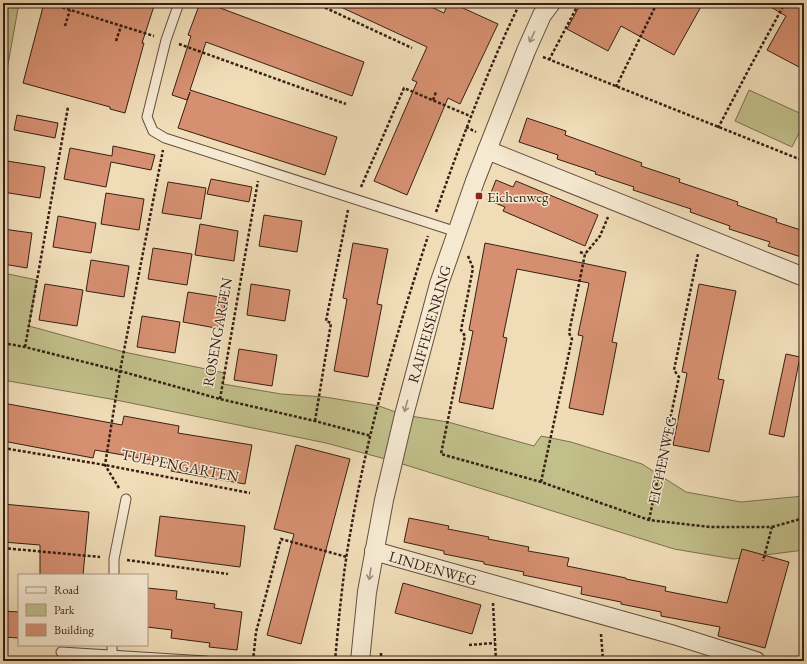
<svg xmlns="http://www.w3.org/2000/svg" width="807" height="664" viewBox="0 0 807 664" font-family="'EB Garamond',serif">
  <rect width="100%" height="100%" fill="#f0ddb8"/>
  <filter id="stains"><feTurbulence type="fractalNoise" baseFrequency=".005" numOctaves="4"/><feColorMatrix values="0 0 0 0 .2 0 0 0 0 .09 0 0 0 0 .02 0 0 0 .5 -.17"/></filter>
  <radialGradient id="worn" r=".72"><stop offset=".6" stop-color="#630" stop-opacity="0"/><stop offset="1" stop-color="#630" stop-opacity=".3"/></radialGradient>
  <g fill="#c1bf8a" stroke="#7c6f50">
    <path d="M3,3H19L3,92Z"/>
    <path d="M749,90L804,115V123L792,147L735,121Z"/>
    <path d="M3,273L37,280L29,326L124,352L225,373L223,384L281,394L325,397L379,406L404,415L448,422L534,446L541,436L571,442L642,464L686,492L741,502L804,496V550L734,559L674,549L393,461L326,443L116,400L3,380Z"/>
  </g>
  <g fill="#d69071" stroke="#371f15">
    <path d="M44,3H155L142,43H144L125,113L110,109V107L23,83Z"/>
    <path d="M200,3H207L364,62L352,96L206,42L190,90L337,137L325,175L178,128L190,92L187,100L172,95L191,36L188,35Z"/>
    <path d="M332,3H423L444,13L448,3H452L498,24L460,104L448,98L407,195L374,181L417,82L412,80L427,47Z"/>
    <path d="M581,3H585L595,8L597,3H703L674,55L621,26L608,51L567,29Z"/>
    <path d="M764,3H804V58L799,67L767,50L786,16Z"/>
    <path d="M17,115L58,123L55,138L14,130Z"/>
    <path d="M527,118L566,131L565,135L642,163L641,166L680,179L679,182L738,202L737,205L777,219L776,222L804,231V258L768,246L770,242L729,229L730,226L690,212L691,209L633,190L634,187L595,174L596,172L557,159L558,155L519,142Z"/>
    <path d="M113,146L155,155L151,170L111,162L106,187L64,179L70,148L112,156Z"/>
    <path d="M7,161L45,167L40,198L3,192V182Z"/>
    <path d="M211,179L252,187L249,202L207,194Z"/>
    <path d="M496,180L513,187L516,181L598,215L585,246L503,211L505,207L488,200Z"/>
    <path d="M168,182L206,188L201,219L162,213Z"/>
    <path d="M106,193L144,199L139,230L101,224Z"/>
    <path d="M264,215L302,221L297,252L259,246Z"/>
    <path d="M58,216L96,223L91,253L53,247Z"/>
    <path d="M200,224L238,231L234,261L195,255Z"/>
    <path d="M3,229L32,233L27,268L3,264Z"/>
    <path d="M353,243L388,249L377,304L382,305L368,377L334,371L347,299L343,298Z"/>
    <path d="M485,243L626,272L612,342L617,343L603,415L569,408L583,336L578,335L589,283L517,269L503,337L507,338L493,409L459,402L473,331L469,330Z"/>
    <path d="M153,248L192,254L187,285L148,279Z"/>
    <path d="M91,260L129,266L124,297L86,291Z"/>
    <path d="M45,284L83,290L77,326L39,320Z"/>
    <path d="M251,284L290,290L285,321L247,315Z"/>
    <path d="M699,284L736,291L718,379L724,380L709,452L673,445L687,373L682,372Z"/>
    <path d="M188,292L226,298L221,329L183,322Z"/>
    <path d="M142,316L180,322L175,353L137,347Z"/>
    <path d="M239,349L277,355L272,386L234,380Z"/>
    <path d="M786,354L800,357L784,437L769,434Z"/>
    <path d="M3,403L122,425L124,416L179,426L178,433L252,445L245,484L171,471L173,464L95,450L93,458L3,441Z"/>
    <path d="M296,445L350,459L301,644L267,635L294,534L274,529Z"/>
    <path d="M3,504L89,512L83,575H40V545L3,542Z"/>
    <path d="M160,516L245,526L240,567L155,556Z"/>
    <path d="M409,518L449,526L448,529L489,537L488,539L529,547L528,551L569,558L567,566L626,578V579L666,587L665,591L727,603L742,549L789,562L765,648L718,636L720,627L661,616V612L621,604V602L581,594L582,587L523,575L524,572L484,564V562L444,554V551L404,542Z"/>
    <path d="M403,583L481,605L472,634L395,613Z"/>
    <path d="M147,588L177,591L176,599L215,604L214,608L242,612L237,650L209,647L210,643L171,638L172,630L147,627Z"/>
    <path d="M3,611L19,612V638L3,637Z"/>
  </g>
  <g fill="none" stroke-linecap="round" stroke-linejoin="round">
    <g stroke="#654e3e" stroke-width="11">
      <g id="lane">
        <path d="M179,3L166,40L147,117L153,131L165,138L457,232"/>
        <path d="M114,575V559L126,499"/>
        <path d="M61,652L206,661"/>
        <path d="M112,655V645"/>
      </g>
    </g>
    <g stroke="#654e3e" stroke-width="20">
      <g id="street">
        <path d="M487,150L804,277"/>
        <path d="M374,551L674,635L756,661"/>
        <path d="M360,661L367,592L384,500L404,415L439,284L475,181L526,51L542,15L551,3"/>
      </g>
    </g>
    <g stroke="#371f15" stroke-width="2.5" stroke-dasharray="3 2" stroke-linecap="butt">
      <path d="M48,3L154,36"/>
      <path d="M296,3H315L412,48"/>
      <path d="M65,26L70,10"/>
      <path d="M116,41L121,26"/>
      <path d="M179,44L346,104"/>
      <path d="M543,57L804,161"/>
      <path d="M549,60L579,3"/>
      <path d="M616,87L657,3"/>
      <path d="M433,100L436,92"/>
      <path d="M466,127L476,132"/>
      <path d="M718,128L750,67L785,3"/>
      <path d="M361,187L404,88L470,116"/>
      <path d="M436,212C461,141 487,71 520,3"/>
      <path d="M580,252L585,254"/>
      <path d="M468,256L473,268L461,330L465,336L441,454L541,482L649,520L710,527H772L763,561"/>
      <path d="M3,343L25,347L120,371L220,399L315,421L371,436"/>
      <path d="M25,347L68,107"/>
      <path d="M220,399L258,181"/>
      <path d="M315,421L331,323L326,321L348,210"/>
      <path d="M3,448L105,465L250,493"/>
      <path d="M541,482L572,339L569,333L585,254L600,236L608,217"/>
      <path d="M119,488L105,465L120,371L163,150"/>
      <path d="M649,520L679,377L674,370L698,254"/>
      <path d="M772,527L804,518"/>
      <path d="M3,548L100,557"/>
      <path d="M127,560L228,574"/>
      <path d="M493,603L496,661"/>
      <path d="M601,634L603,661"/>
      <path d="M469,645L495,643"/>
      <path d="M381,653V661"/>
      <path d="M253,661L256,632L281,539L347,557"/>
      <path d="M335,661C339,617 343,572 351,529C368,429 397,332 428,236"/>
    </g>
    <use href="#lane" stroke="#f5e9d1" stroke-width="9"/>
    <use href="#street" stroke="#f5e9d1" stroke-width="18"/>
  </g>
  <defs><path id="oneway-shaft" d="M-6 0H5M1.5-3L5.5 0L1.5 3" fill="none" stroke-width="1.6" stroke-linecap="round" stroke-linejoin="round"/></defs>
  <g stroke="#a08e7c">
    <use href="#oneway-shaft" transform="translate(532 37) rotate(115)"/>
    <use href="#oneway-shaft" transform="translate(406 406) rotate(105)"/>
    <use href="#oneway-shaft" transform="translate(370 574) rotate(99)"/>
  </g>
  <rect fill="#8f2418" stroke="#f5e9d1" stroke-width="1.5" x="475" y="192" width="8" height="8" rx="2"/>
  <g text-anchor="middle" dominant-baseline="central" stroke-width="3" stroke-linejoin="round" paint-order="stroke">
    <g font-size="15" fill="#371f15" stroke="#f5e9d1" text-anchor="start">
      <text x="487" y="196">Eichenweg</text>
    </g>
    <g font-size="15" fill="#371f15" stroke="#f5e9d1">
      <text transform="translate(429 324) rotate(-74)">RAIFFEISENRING</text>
      <text transform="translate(217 332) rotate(-80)">ROSENGARTEN</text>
      <text transform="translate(662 460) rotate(-78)">EICHENWEG</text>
      <text transform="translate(180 465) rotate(11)">TULPENGARTEN</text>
      <text transform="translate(433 568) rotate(16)">LINDENWEG</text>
    </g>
  </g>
  <rect width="807" height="664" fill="none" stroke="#f0ddb8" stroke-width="16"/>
  <rect x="4" y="4" width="799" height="656" fill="none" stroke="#371f15" stroke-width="2"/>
  <rect x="8" y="8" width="791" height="648" fill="none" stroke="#371f15"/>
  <rect x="18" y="574" width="130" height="72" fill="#f5e9d1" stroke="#a99886"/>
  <rect x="26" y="587" width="20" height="6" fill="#f5e9d1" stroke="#a99886"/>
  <text x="54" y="594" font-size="12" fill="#371f15">Road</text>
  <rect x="26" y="604" width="20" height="12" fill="#c1bf8a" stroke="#a99886"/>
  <text x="54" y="614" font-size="12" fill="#371f15">Park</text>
  <rect x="26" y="624" width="20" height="12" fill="#d69071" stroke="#a99886"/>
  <text x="54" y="634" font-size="12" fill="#371f15">Building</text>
  <rect width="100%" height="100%" filter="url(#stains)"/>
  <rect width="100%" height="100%" fill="url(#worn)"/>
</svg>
